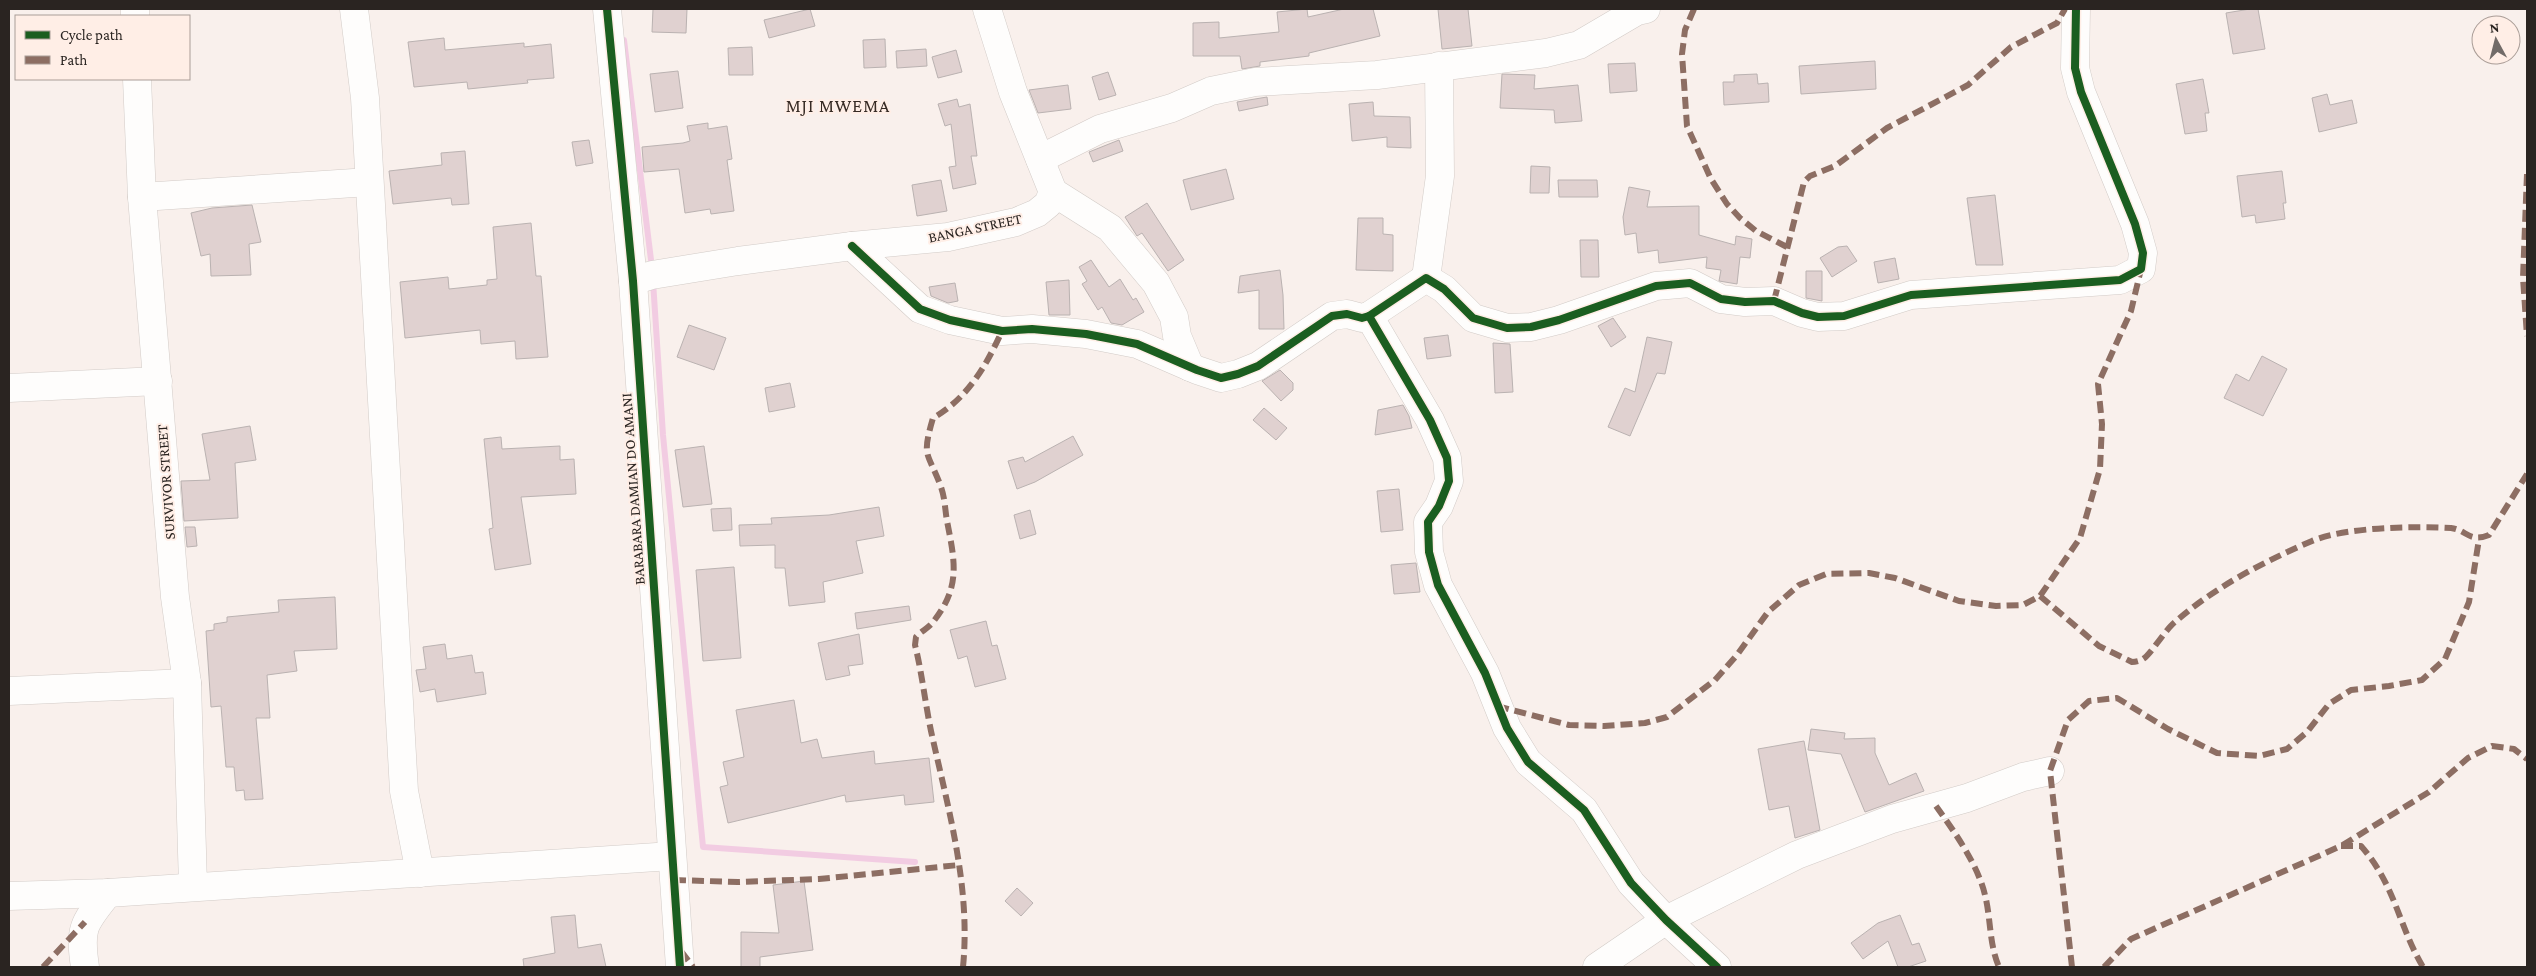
<svg xmlns="http://www.w3.org/2000/svg" width="2536" height="976" viewBox="0 0 2536 976" font-family="'Crimson Pro',serif">
  <rect width="100%" height="100%" fill="#f9f0ec"/>
  <g fill="none" stroke-linecap="round" stroke-linejoin="round">
    <g stroke="#f2cce2" stroke-width="6">
      <path d="M624,40L652,268"/>
      <path d="M653,281L663,435L703,847L915,862"/>
    </g>
  </g>
  <g fill="#e0d1d0" stroke="#bab2b1">
    <path d="M653,9H687L686,33L652,32Z"/>
    <path d="M810,9L815,26L769,38L764,20Z"/>
    <path d="M1307,9L1308,17L1344,9H1373L1380,36L1309,53V56L1260,62V66L1242,69L1240,56H1193V23L1219,22V38L1279,32L1277,12Z"/>
    <path d="M1438,9H1468L1472,46L1442,49Z"/>
    <path d="M2250,9H2258L2265,49L2233,54L2226,13Z"/>
    <path d="M444,38L445,50L524,43V47L551,44L554,78L527,80L528,83L468,89L467,82L414,87L408,42Z"/>
    <path d="M885,39L886,67L864,68L863,40Z"/>
    <path d="M752,47L753,75H729L728,48Z"/>
    <path d="M926,49L927,66L897,68L896,51Z"/>
    <path d="M956,50L962,72L938,78L932,57Z"/>
    <path d="M1875,61L1876,89L1801,94L1799,66Z"/>
    <path d="M1635,63L1637,91L1610,93L1608,64Z"/>
    <path d="M678,71L683,108L655,112L650,74Z"/>
    <path d="M1108,72L1116,95L1099,100L1092,77Z"/>
    <path d="M1502,74L1535,75L1534,89L1578,85L1582,121L1555,123L1554,110L1500,108Z"/>
    <path d="M1757,74L1758,84L1768,83L1769,102L1724,105L1723,82H1734V75Z"/>
    <path d="M2203,79L2209,113H2205L2207,131L2185,134L2176,84Z"/>
    <path d="M1068,85L1071,109L1038,113L1029,90Z"/>
    <path d="M2327,94L2330,105L2352,100L2357,123L2319,132L2312,98Z"/>
    <path d="M1267,97L1268,105L1239,111L1237,102Z"/>
    <path d="M957,99L959,107L970,104L977,156H971L976,184L953,189L949,167L956,166L951,124L945,126L938,104Z"/>
    <path d="M1373,102L1374,116L1410,117L1411,148L1387,147V137L1352,141L1349,104Z"/>
    <path d="M708,123V129L727,126L732,159L727,160L734,211L711,214L710,209L685,213L679,169L644,172L642,147L683,143L690,141L687,126Z"/>
    <path d="M589,140L593,163L576,166L572,142Z"/>
    <path d="M1119,140L1123,151L1093,162L1089,152Z"/>
    <path d="M465,151L469,204L452,205L451,198L393,204L389,171L442,165L441,153Z"/>
    <path d="M1531,166L1550,167L1549,193H1530Z"/>
    <path d="M1226,169L1234,199L1191,210L1183,180Z"/>
    <path d="M2282,171L2286,203H2283L2285,219L2256,223L2255,215L2242,217L2237,176Z"/>
    <path d="M941,180L947,211L917,216L912,185Z"/>
    <path d="M1558,180H1597L1598,197H1559Z"/>
    <path d="M1629,187L1650,191L1647,207L1699,206V235L1735,245L1736,236L1752,239L1750,258L1740,257L1737,284L1719,281L1721,270L1706,268L1707,257L1659,263L1658,250L1638,253L1636,233L1625,235L1623,217Z"/>
    <path d="M1995,195L2003,265H1976L1967,198Z"/>
    <path d="M1147,203L1184,260L1168,271L1142,233L1137,236L1125,217Z"/>
    <path d="M252,205L261,242L249,244L251,275L211,276L210,254L201,256L191,213L212,208Z"/>
    <path d="M1358,218H1383V234L1393,235V271L1356,270Z"/>
    <path d="M531,223L536,276H541L548,357L516,359L515,341L481,344L480,330L405,338L400,282L448,277L449,289L487,285V280L497,279L493,227Z"/>
    <path d="M1580,240H1598L1599,277H1581Z"/>
    <path d="M1847,246L1857,261L1832,277L1820,258L1838,247Z"/>
    <path d="M1895,258L1899,279L1878,283L1874,262Z"/>
    <path d="M1091,260L1109,287L1120,279L1133,300L1136,298L1144,312L1122,325L1111,323L1102,307L1098,310L1082,284L1087,281L1079,267Z"/>
    <path d="M1280,270L1283,295L1284,329H1259V290L1238,293L1240,276Z"/>
    <path d="M1806,271H1822V301L1806,298Z"/>
    <path d="M1069,280L1070,315H1049L1046,282Z"/>
    <path d="M955,283L958,301L948,303L931,296L929,287Z"/>
    <path d="M1613,318L1626,337L1611,347L1598,326Z"/>
    <path d="M689,325L726,338L714,370L677,357Z"/>
    <path d="M1448,335L1451,356L1427,359L1424,338Z"/>
    <path d="M1647,337L1672,342L1665,374L1657,373L1630,436L1608,427L1625,388L1635,392Z"/>
    <path d="M1493,343L1510,344L1513,392L1495,393Z"/>
    <path d="M2262,356L2287,369L2263,416L2224,398L2236,374L2249,381Z"/>
    <path d="M1280,370L1293,383V390L1281,401L1262,381Z"/>
    <path d="M790,383L795,407L769,412L765,388Z"/>
    <path d="M1403,405L1409,416L1412,428L1375,435L1378,410Z"/>
    <path d="M1264,408L1287,428L1276,440L1253,420Z"/>
    <path d="M250,426L256,460L235,463L238,518L184,521L181,481L210,480L202,434Z"/>
    <path d="M1073,436L1083,455L1035,482L1017,489L1008,461L1023,457L1025,462Z"/>
    <path d="M501,437L502,449L560,446V460L574,459L576,494L521,497L531,564L495,570L489,529L493,528L484,439Z"/>
    <path d="M704,446L712,504L683,507L675,450Z"/>
    <path d="M1399,489L1403,530L1381,532L1377,491Z"/>
    <path d="M879,507L884,536L856,541L863,573L823,582L825,602L789,606L785,568H775V545L740,546L739,525L772,524L771,518L829,515Z"/>
    <path d="M731,508L732,530L713,531L711,509Z"/>
    <path d="M1030,510L1036,534L1020,539L1014,515Z"/>
    <path d="M185,527H195L197,546L187,547Z"/>
    <path d="M1416,563L1420,592L1394,594L1391,565Z"/>
    <path d="M734,567L741,658L703,661L696,570Z"/>
    <path d="M335,597L337,649L294,651L297,671L267,675L270,718H256L263,799L245,800L244,790L236,791L234,767H226L221,706L211,707L206,631L214,630V624L227,622V617L279,612L278,600Z"/>
    <path d="M909,606L911,620L857,629L855,613Z"/>
    <path d="M986,621L992,646L997,645L1006,679L975,687L967,656L958,659L950,630Z"/>
    <path d="M859,634L863,664L848,666L850,675L826,680L818,643Z"/>
    <path d="M445,644L447,659L472,655L475,673L483,672L486,694L437,702L435,689L420,692L416,670L426,669L423,647Z"/>
    <path d="M794,700L801,743L817,739L822,758L874,751L875,764L929,758L934,802L905,805L904,795L846,802L845,795L728,823L720,787L728,785L723,762L744,757L736,710Z"/>
    <path d="M1811,729L1845,733L1844,739L1875,738V753L1889,785L1916,773L1924,791L1865,812L1841,754L1808,750Z"/>
    <path d="M1804,741L1820,830L1795,838L1789,806L1769,810L1758,749Z"/>
    <path d="M804,881L813,950L760,957V967H741V932L779,933L773,885Z"/>
    <path d="M1017,888L1033,903L1021,916L1005,901Z"/>
    <path d="M575,915L578,948L601,944L606,967H524L523,959L555,953L551,917Z"/>
    <path d="M1900,915L1912,945L1919,943L1926,961L1908,967H1898L1888,941L1863,959L1851,943L1878,923Z"/>
  </g>
  <g fill="none" stroke-linecap="round" stroke-linejoin="round">
    <g stroke="#d2cbc7" stroke-width="29">
      <g id="minor">
        <path d="M135,9V16"/>
        <path d="M354,9L365,98L404,791L420,873"/>
        <path d="M607,9L633,281L680,967"/>
        <path d="M137,79L142,197L175,597L187,683L193,885"/>
        <path d="M1040,159L1100,129L1172,108L1211,91L1255,82L1377,75L1546,53L1579,45L1637,11L1646,9"/>
        <path d="M1053,192L1110,228L1156,283L1174,317L1177,336L1190,367"/>
        <path d="M142,197L369,182"/>
        <path d="M852,246L920,309L950,320L1002,331L1032,329L1086,334L1137,344L1197,370L1221,378L1238,374L1258,366L1332,316L1347,314L1362,318L1369,316L1430,420L1447,458L1449,481L1439,506L1428,522L1429,552L1438,585L1485,673L1507,728L1528,762L1584,810L1631,883L1666,920L1717,967"/>
        <path d="M1426,278L1440,176L1439,66"/>
        <path d="M633,281L652,275L738,261L852,246L948,237L1016,222L1037,213L1048,204L1053,192L1013,92L987,9"/>
        <path d="M1369,316L1426,278L1444,289L1473,318L1507,328L1531,327L1559,320L1656,286L1690,283L1721,299L1745,302L1774,301L1802,313L1818,317L1844,316L1911,295L2120,280L2141,269L2143,253L2135,224L2081,92L2075,68L2076,9"/>
        <path d="M9,388L158,381"/>
        <path d="M9,691L187,683"/>
        <path d="M9,896L108,893L672,856"/>
        <path d="M85,967C79,927 84,923 108,893"/>
        <path d="M1597,967L1666,920L1797,855L1892,819L1967,798L2023,777L2050,771"/>
      </g>
    </g>
    <use href="#minor" stroke="#fefdfc" stroke-width="28"/>
    <g stroke="#8d6e63" stroke-width="6" stroke-dasharray="12 6" stroke-linecap="butt">
      <path d="M1694,9L1685,30L1682,54L1687,126L1711,179L1727,204L1740,218L1756,231L1787,247"/>
      <path d="M2527,174L2523,278L2527,336"/>
      <path d="M1774,301L1804,182L1810,176L1835,166L1887,128L1968,85L2011,47L2057,23L2065,9"/>
      <path d="M2040,596L2099,646L2132,662C2135,662 2140,661 2143,659C2151,654 2165,630 2175,622C2215,587 2263,562 2312,541C2345,527 2414,526 2451,528C2467,530 2469,543 2489,535L2527,474"/>
      <path d="M1497,706L1569,725L1604,726L1645,723L1667,717L1715,680L1737,655L1768,612L1799,585L1826,574L1869,573L1895,578L1959,601L1996,606L2023,605L2040,596L2080,538L2100,469L2102,424L2098,384L2131,311L2141,269"/>
      <path d="M1936,806C1954,831 1978,865 1985,895C1991,919 1989,944 1999,967"/>
      <path d="M2341,846H2361C2396,886 2398,925 2423,967"/>
      <path d="M674,880L738,882L819,879L959,865"/>
      <path d="M681,951L693,967"/>
      <path d="M43,967L85,922"/>
      <path d="M963,967C971,887 948,808 931,731C925,702 922,673 915,645L916,637C921,631 929,628 933,622C961,587 955,562 947,521C945,510 945,498 941,487C928,451 921,459 933,418C968,398 986,366 1002,331"/>
      <path d="M2072,967L2050,771L2068,720L2089,701L2117,698L2168,729L2217,753L2259,756L2287,749L2307,732L2329,704L2351,690L2389,686L2422,680L2445,659L2469,602L2479,539"/>
      <path d="M2104,967L2131,939L2341,846L2429,792L2468,758L2492,746L2514,749L2527,759"/>
    </g>
    <g stroke="#ffeee6" stroke-width="11">
      <g id="cycleway">
        <path d="M607,9L633,281L680,967"/>
        <path d="M852,246L920,309L950,320L1002,331L1032,329L1086,334L1137,344L1197,370L1221,378L1238,374L1258,366L1332,316L1347,314L1362,318L1369,316L1430,420L1447,458L1449,481L1439,506L1428,522L1429,552L1438,585L1485,673L1507,728L1528,762L1584,810L1631,883L1666,920L1717,967"/>
        <path d="M1369,316L1426,278L1444,289L1473,318L1507,328L1531,327L1559,320L1656,286L1690,283L1721,299L1745,302L1774,301L1802,313L1818,317L1844,316L1911,295L2120,280L2141,269L2143,253L2135,224L2081,92L2075,68L2076,9"/>
      </g>
    </g>
    <use href="#cycleway" stroke="#1b5e20" stroke-width="8"/>
  </g>
  <g text-anchor="middle" dominant-baseline="central" stroke-width="4" stroke-linejoin="round" paint-order="stroke">
    <g font-size="15" fill="#2a2421" stroke="#ffeee6">
      <text transform="translate(975 228) rotate(-12)">BANGA STREET</text>
      <text transform="translate(166 482) rotate(-94)">SURVIVOR STREET</text>
      <text transform="translate(633 489) rotate(-94)">BARABARA DAMIAN DO AMANI</text>
    </g>
    <g font-size="18" letter-spacing="1" fill="#362a24" stroke="#ffeee6">
      <text x="838" y="106">MJI MWEMA</text>
    </g>
  </g>
  <rect width="2536" height="976" fill="none" stroke="#2a2421" stroke-width="20"/>
  <rect x="15" y="15" width="175" height="65" fill="#ffeee6" stroke="#aa9d97"/>
  <rect x="25" y="31" width="25" height="8" fill="#1b5e20" stroke="#aa9d97"/>
  <text x="60" y="40" font-size="15" fill="#2a2421">Cycle path</text>
  <rect x="25" y="56" width="25" height="8" fill="#8d6e63" stroke="#aa9d97"/>
  <text x="60" y="65" font-size="15" fill="#2a2421">Path</text>
  <g transform="translate(2496 40) rotate(353)"><circle r="24" fill="#ffeee6" stroke="#aa9d97"/>
  <path d="M0-4L9 19L0 12L-9 19Z" fill="#726b68"/>
  <text y="-8" font-size="14" font-weight="bold" text-anchor="middle" fill="#2a2421">N</text>
  </g>
</svg>
